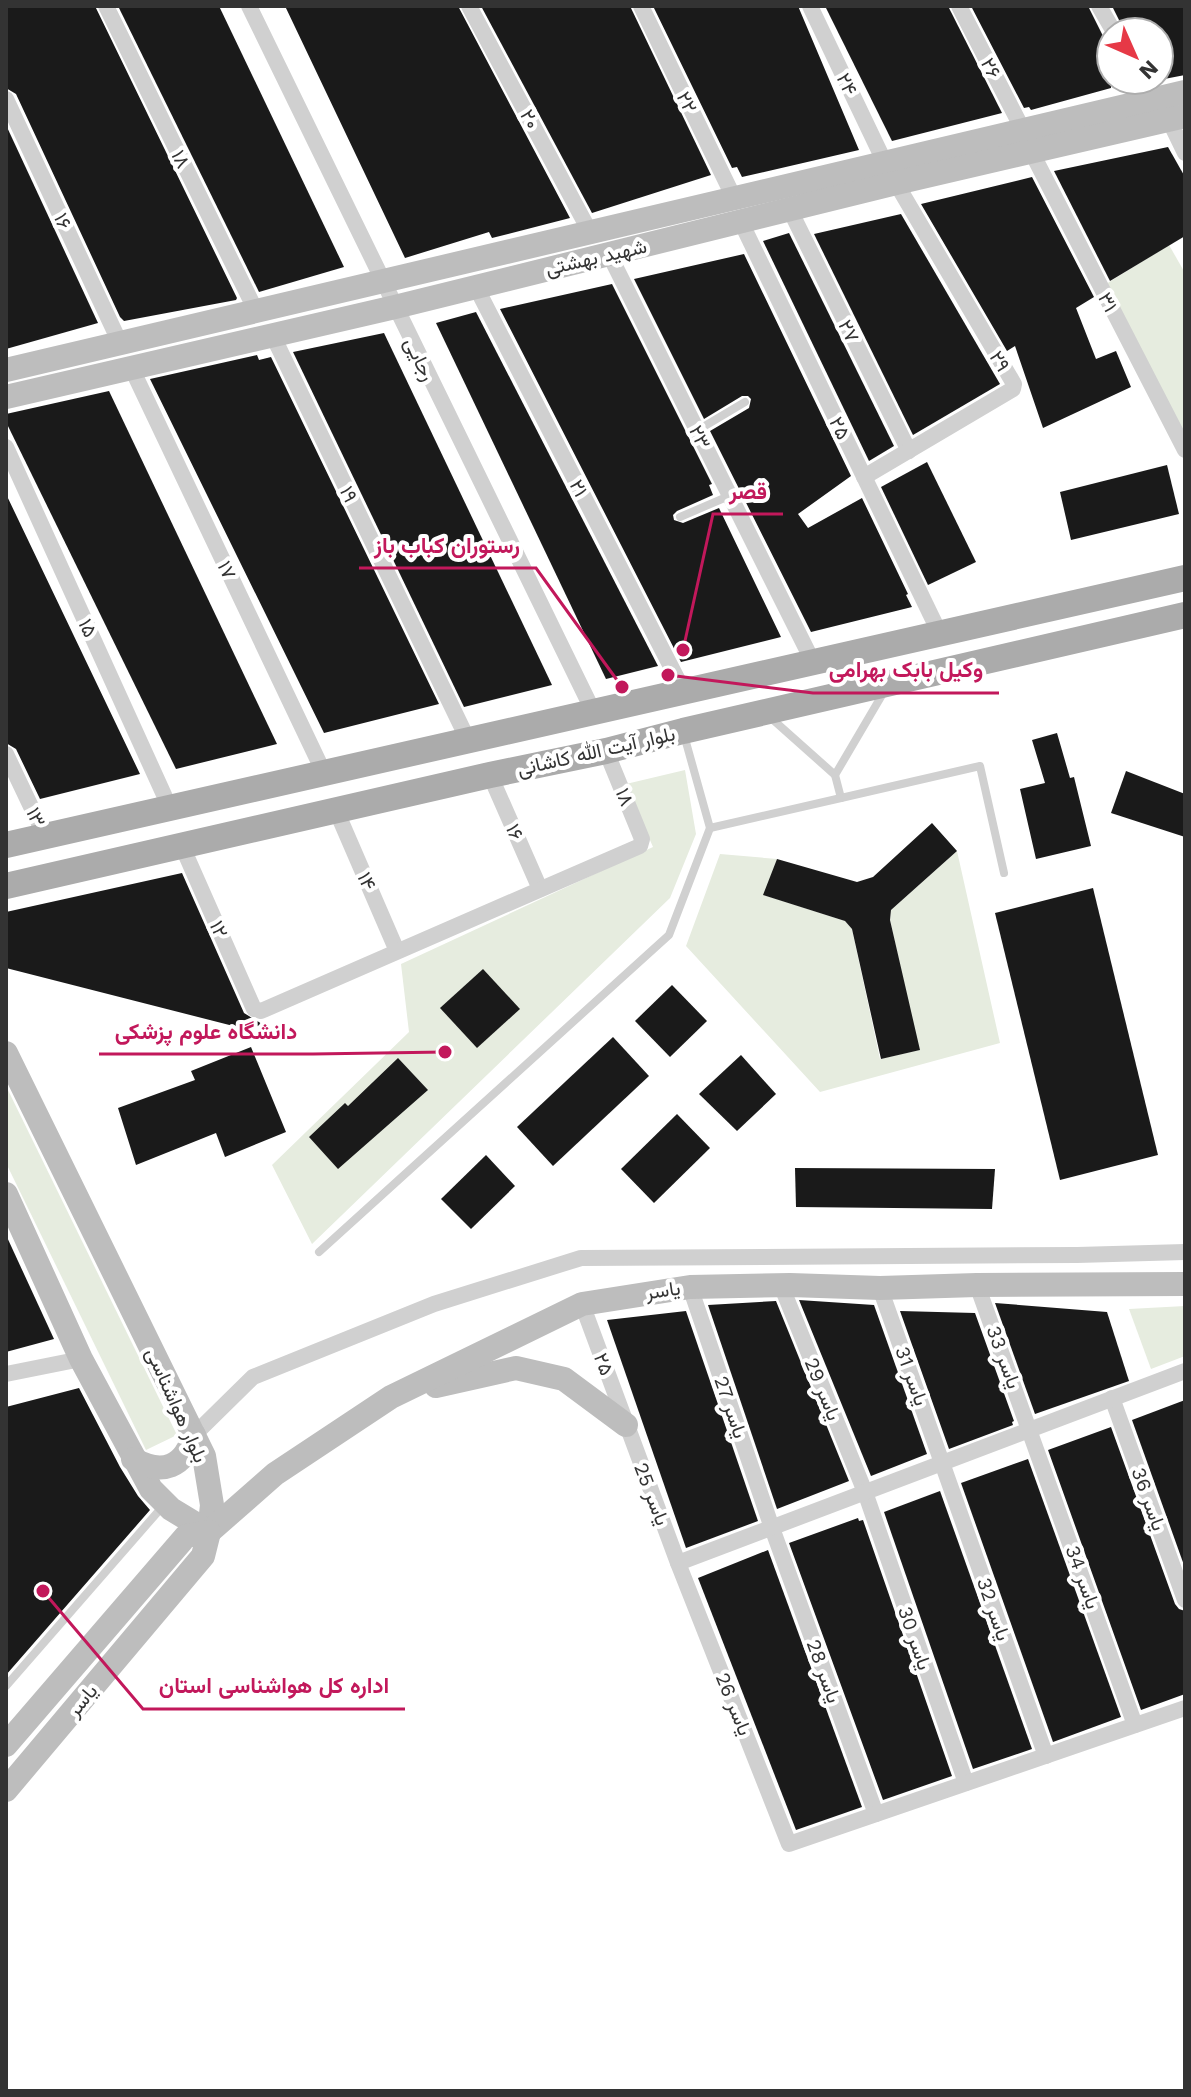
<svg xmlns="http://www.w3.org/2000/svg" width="1191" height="2097" viewBox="0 0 1191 2097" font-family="'Work Sans',Vazirmatn,sans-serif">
  <rect width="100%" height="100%" fill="#fff"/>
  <g fill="#e6ecdf">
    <path d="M1169,245L1185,273V439L1106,284Z"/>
    <path d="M685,770L696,834L670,898L312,1244L272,1165L409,1032L401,964L653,847L626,784Z"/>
    <path d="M957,851L1000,1043L820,1092L686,946L720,854L777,859L764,895L845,921L852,929L880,1059L919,1050L890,920L891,910Z"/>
    <path d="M6,1086L177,1435L146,1450L6,1163Z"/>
    <path d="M1185,1306V1356L1151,1369L1129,1309Z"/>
  </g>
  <g fill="#1a1a1a">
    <path d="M6,6H95L237,298L236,300L124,321L120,317L16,94L6,88Z"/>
    <path d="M118,6H219L344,267L259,292Z"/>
    <path d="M285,6H458L570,218L492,238L489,232L405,258Z"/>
    <path d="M481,6H630L711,175L592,213Z"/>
    <path d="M653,6H798L859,150L742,177L737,167L732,168Z"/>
    <path d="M825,6H948L1002,113L892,141Z"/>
    <path d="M971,6H1088L1104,38L1111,42V88L1031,110L1029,107L1024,108Z"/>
    <path d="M1112,6H1185V75L1159,80V32H1125Z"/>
    <path d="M6,125L98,323L6,349Z"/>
    <path d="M1168,147L1185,177V236L1110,281L1054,171Z"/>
    <path d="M1032,177L1094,297L1076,308L1096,359L1116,351L1131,387L1043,428L1015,346L1007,351L921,204Z"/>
    <path d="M901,214L1000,384L913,435L814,234Z"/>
    <path d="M789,233L894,446L869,461L763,241Z"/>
    <path d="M744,254L851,476L798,514L808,528L862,498L908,594L906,595L912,607L811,632L710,431L749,408L751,399L748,396H742L704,419L634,279Z"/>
    <path d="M612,284L712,484L709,485L713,495L677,511L673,515L674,520L683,523L719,508L781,637L681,662L500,309Z"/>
    <path d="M476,312L658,666L606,679L436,323Z"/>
    <path d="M384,333L552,685L464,707L293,352Z"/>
    <path d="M257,355L259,360L271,357L439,704L324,733L150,379Z"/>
    <path d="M109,391L277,744L176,769L6,422V414Z"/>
    <path d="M927,462L976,562L928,585L881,487Z"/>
    <path d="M1167,465L1179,514L1071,540L1060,492Z"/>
    <path d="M6,494L140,774L40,799L16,749L6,743Z"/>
    <path d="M1057,733L1070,778L1074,777L1091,846L1036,859L1020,789L1045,783L1032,740Z"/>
    <path d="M1126,771L1185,794V837L1111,813Z"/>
    <path d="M932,823L957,851L891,910L890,920L920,1050L881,1059L852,929L845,921L763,895L777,859L857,882L873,877Z"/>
    <path d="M182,873L244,1013L262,1024L249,1030L6,968V912Z"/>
    <path d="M1093,888L1158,1155L1060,1180L995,913Z"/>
    <path d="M483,969L520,1009L477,1048L440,1008Z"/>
    <path d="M672,985L707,1021L670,1057L635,1021Z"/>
    <path d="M613,1037L649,1076L553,1166L517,1127Z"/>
    <path d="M251,1047L286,1132L225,1157L216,1133L136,1165L118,1108L195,1080L191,1071Z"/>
    <path d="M741,1055L776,1094L737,1131L699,1094Z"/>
    <path d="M398,1058L428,1090L338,1169L309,1137L345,1103L348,1106Z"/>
    <path d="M677,1114L710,1148L654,1203L621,1169Z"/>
    <path d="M486,1155L515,1186L471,1229L441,1199Z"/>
    <path d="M795,1168L995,1169L992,1209L796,1207Z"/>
    <path d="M6,1235L54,1339L6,1352Z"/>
    <path d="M799,1300L874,1305L927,1454L871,1476Z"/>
    <path d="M776,1301L849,1481L777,1509L708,1305Z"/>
    <path d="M995,1303L1107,1312L1129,1381L1035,1414Z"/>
    <path d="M686,1311L758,1521L686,1548L607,1320Z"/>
    <path d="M900,1311L975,1313L1014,1421L1012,1422L1013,1425L949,1449Z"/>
    <path d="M79,1388L120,1467L138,1496L150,1510L6,1675V1407Z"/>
    <path d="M1185,1400V1568L1132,1420Z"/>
    <path d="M1111,1427L1175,1604L1179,1609L1185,1611V1694L1141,1710L1048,1450Z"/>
    <path d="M1028,1459L1121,1717L1053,1742L961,1483Z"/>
    <path d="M940,1491L1032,1749L973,1769L884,1512Z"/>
    <path d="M858,1518L859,1521L863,1520L952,1776L883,1800L789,1543Z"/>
    <path d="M768,1550L862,1807L796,1830L698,1578Z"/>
  </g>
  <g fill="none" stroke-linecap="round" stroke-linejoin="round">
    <g stroke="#d0d0d0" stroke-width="8">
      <path d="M698,430L745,402"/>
      <path d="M680,517L729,496"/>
      <path d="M771,718L835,775L841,798L980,766L1004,873"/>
      <path d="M835,775L885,690"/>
      <path d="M710,828L841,798"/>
      <path d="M319,1252L669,935L710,828L684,735"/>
      <path d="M6,1686L163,1506"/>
    </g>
    <g stroke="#d0d0d0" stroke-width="16">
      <path d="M106,6L256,311"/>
      <path d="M249,6L593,711"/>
      <path d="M469,6L590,232"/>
      <path d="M641,6L734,198"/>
      <path d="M810,6L885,163"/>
      <path d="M959,6L1023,130"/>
      <path d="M1099,6L1114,32"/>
      <path d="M1142,80L1153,99"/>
      <path d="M6,99L120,343"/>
      <path d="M1169,120L1185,153"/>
      <path d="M1032,153L1185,450"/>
      <path d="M790,210L909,451"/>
      <path d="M741,222L940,634"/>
      <path d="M609,254L813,662"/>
      <path d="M475,285L683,690"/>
      <path d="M272,334L468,740"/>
      <path d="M131,367L324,773"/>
      <path d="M6,447L170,808"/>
      <path d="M864,477L1013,389L1014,384L896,183"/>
      <path d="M6,754L45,836"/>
      <path d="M490,775L540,889"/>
      <path d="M336,810L397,951"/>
      <path d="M182,846L254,1009L261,1011L640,846L642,839L606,751"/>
      <path d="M781,1285L865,1492L966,1783"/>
      <path d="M977,1285L1135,1725"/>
      <path d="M690,1287L772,1528L876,1814"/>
      <path d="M880,1288L1046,1756"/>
      <path d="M582,1304L678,1563L789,1844L1185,1708"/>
      <path d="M6,1374L81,1359"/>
      <path d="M1112,1398L1185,1600"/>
      <path d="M194,1435L253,1377L434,1304L581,1258L1077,1255L1185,1252"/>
      <path d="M678,1563L1185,1371"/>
    </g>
    <g stroke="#bdbdbd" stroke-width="24">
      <path d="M6,370L1185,92"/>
      <path d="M6,397L395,307L896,183L1185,116"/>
      <path d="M6,1053L204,1456L212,1505L209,1532"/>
      <path d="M6,1194L81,1359L151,1489L171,1509L209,1532"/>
      <path d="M436,1386L516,1368L564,1379L626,1425"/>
      <path d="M133,1459C163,1476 184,1467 194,1435"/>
      <path d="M209,1532L275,1474L391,1397L582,1304L690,1287L790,1285L880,1288L977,1285L1185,1284"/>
      <path d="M6,1745L186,1536L209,1532L203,1556L6,1790"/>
    </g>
    <g stroke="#ababab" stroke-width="26">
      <path d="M6,845L1185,578"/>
      <path d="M6,886L490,775L606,751L683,731L1185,615"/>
    </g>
  </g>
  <g text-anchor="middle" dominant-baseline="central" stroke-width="8" stroke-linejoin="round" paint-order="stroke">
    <g font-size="20" fill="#333" stroke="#fff">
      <text transform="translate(991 68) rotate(63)">۲۶</text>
      <text transform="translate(847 84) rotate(64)">۲۴</text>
      <text transform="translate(687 102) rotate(64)">۲۲</text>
      <text transform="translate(530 119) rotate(62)">۲۰</text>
      <text transform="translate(181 159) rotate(64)">۱۸</text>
      <text transform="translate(63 221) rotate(65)">۱۶</text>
      <text transform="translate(596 257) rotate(-13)">شهید بهشتی</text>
      <text transform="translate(1108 302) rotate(63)">۳۱</text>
      <text transform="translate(849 331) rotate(64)">۲۷</text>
      <text transform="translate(420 359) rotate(64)">رجایی</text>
      <text transform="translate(1000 361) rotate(59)">۲۹</text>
      <text transform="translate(840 428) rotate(64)">۲۵</text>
      <text transform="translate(700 437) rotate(64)">۲۳</text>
      <text transform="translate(579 488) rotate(63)">۲۱</text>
      <text transform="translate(349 494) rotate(64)">۱۹</text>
      <text transform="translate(227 570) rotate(65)">۱۷</text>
      <text transform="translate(88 628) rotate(66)">۱۵</text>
      <text transform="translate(596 751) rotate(-13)">بلوار آیت الله کاشانی</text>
      <text transform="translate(625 797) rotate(68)">۱۸</text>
      <text transform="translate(36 817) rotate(65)">۱۳</text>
      <text transform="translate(515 832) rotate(66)">۱۶</text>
      <text transform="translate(367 881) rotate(66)">۱۴</text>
      <text transform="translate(219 929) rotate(66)">۱۲</text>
      <text transform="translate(663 1290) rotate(-8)">یاسر</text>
      <text transform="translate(1004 1357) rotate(70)">یاسر 33</text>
      <text transform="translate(604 1364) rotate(70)">۲۵</text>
      <text transform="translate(912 1376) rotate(70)">یاسر 31</text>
      <text transform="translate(823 1389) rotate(68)">یاسر 29</text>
      <text transform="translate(177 1405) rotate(66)">بلوار هواشناسی</text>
      <text transform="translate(731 1407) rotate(71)">یاسر 27</text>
      <text transform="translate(652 1494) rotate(69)">یاسر 25</text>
      <text transform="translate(1149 1499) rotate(70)">یاسر 36</text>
      <text transform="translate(1083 1577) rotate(70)">یاسر 34</text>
      <text transform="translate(994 1609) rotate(71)">یاسر 32</text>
      <text transform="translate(915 1638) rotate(71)">یاسر 30</text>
      <text transform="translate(824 1671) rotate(70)">یاسر 28</text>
      <text transform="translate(82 1700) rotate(-50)">یاسر</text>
      <text transform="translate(734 1704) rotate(68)">یاسر 26</text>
    </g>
  </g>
  <path fill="none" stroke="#c2185b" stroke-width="3" d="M683 650L713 514H783M622 687L536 568H359M668 675L813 693H999M445 1052L313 1054H99M43 1591L143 1709H405"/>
  <g fill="#c2185b" stroke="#fff" stroke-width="3">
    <circle cx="683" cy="650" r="8"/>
    <circle cx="622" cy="687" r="8"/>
    <circle cx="668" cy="675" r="8"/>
    <circle cx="445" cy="1052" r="8"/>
    <circle cx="43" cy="1591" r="8"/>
  </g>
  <g font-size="22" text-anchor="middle" font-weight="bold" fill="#c2185b" stroke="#fff" stroke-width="8" stroke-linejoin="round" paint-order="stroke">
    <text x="748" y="499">قصر</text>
    <text x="447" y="553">رستوران کباب باز</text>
    <text x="906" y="677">وکیل بابک بهرامی</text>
    <text x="206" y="1039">دانشگاه علوم پزشکی</text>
    <text x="274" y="1693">اداره کل هواشناسی استان</text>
  </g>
  <rect width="1191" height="2097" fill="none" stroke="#333333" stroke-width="16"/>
  <g transform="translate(1135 56) rotate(135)"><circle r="38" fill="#ffffff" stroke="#adadad" stroke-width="2"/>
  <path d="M0-6L14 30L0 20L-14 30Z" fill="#e63946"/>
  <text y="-12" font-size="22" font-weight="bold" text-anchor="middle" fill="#333333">N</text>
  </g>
</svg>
